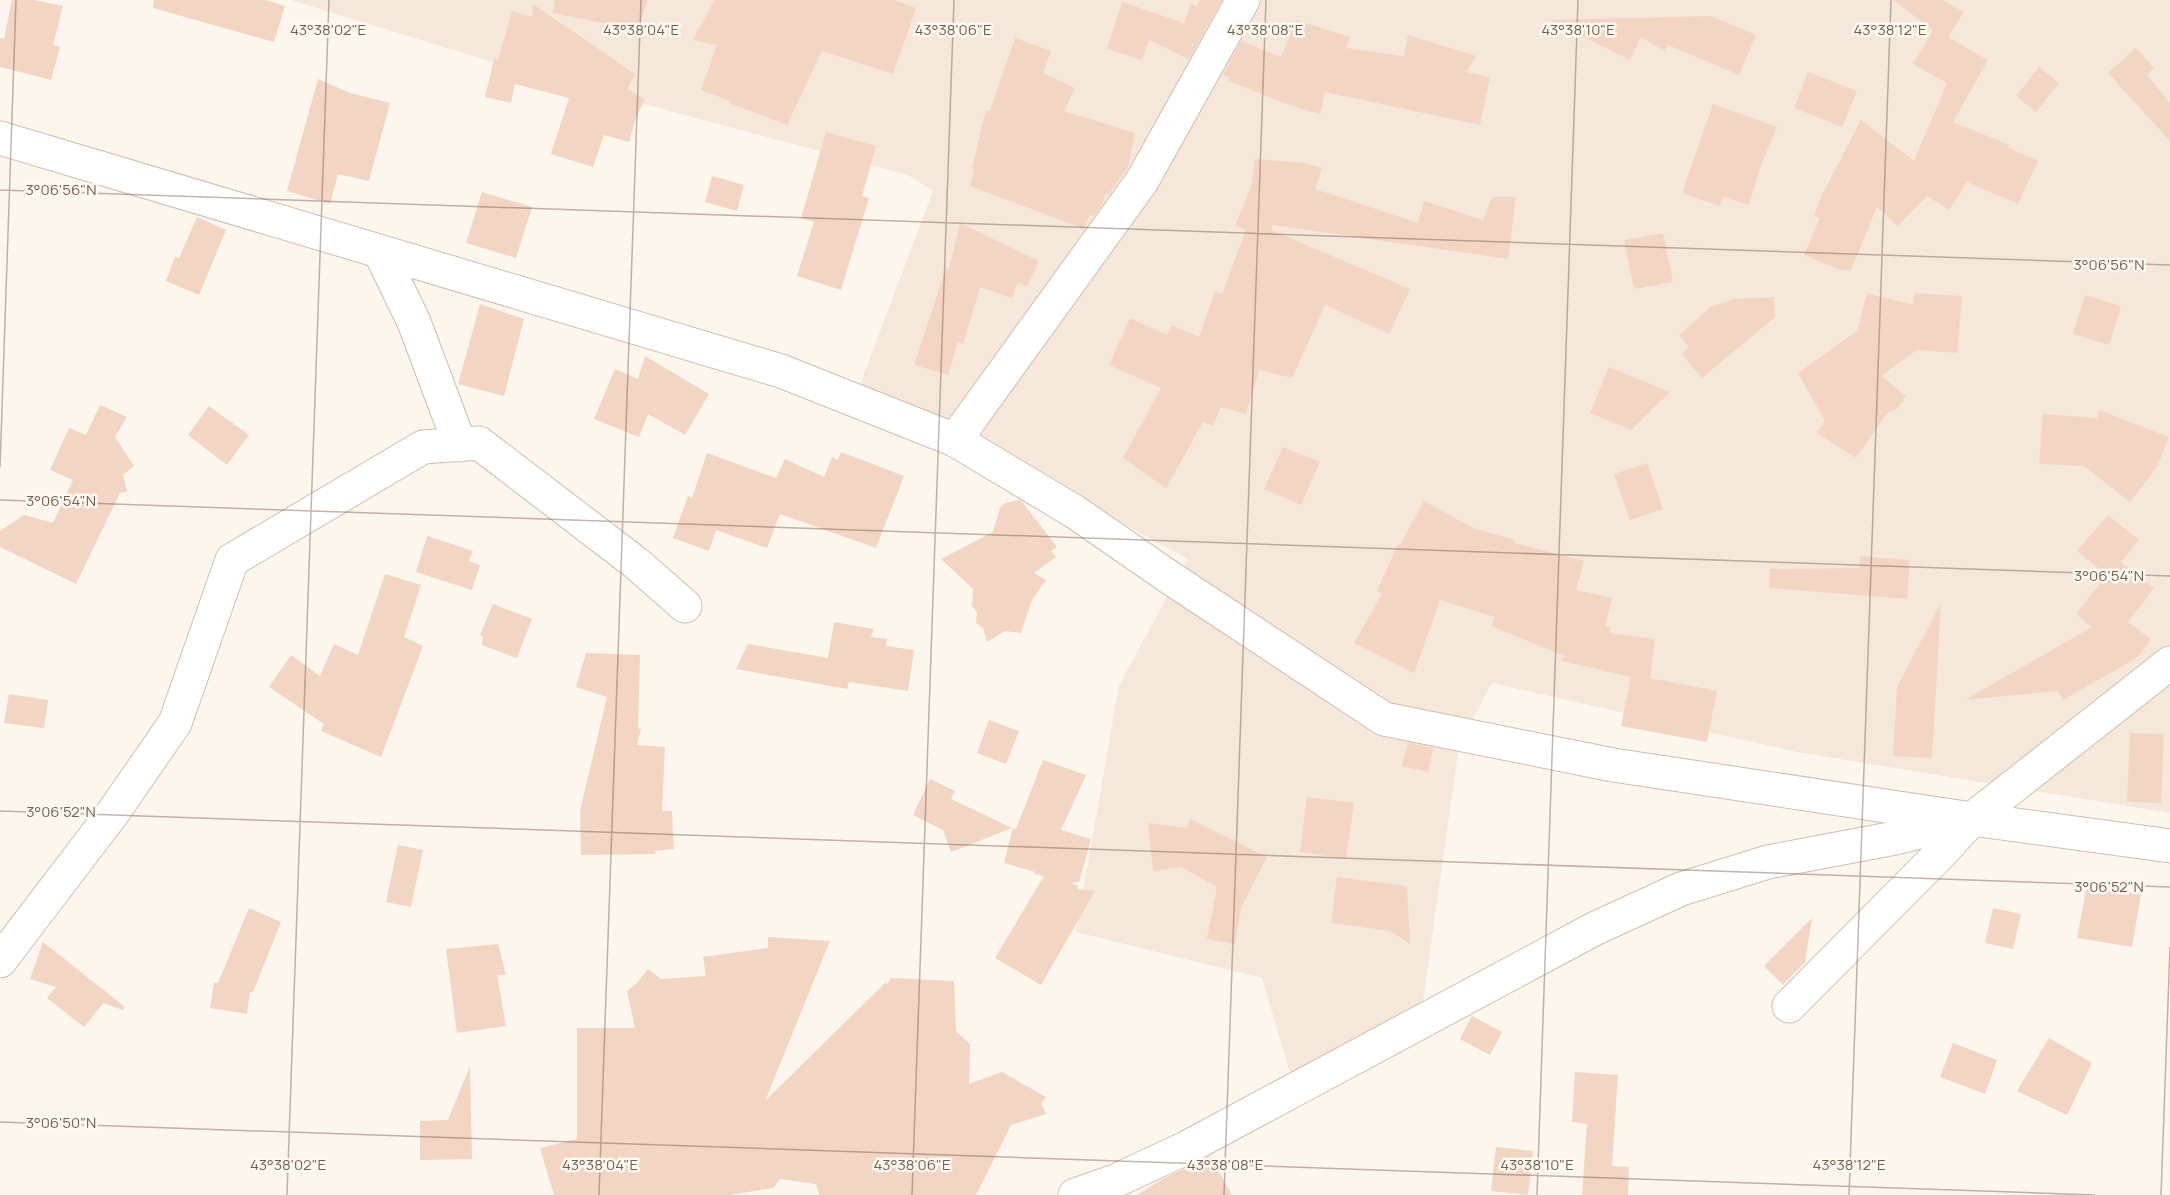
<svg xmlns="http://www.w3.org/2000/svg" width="2170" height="1195" viewBox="0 0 2170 1195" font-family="Manrope,sans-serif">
  <rect width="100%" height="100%" fill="#fdf6ec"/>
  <path fill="#f5e8da" d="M291,0H2170V813L1797,752L1492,683L1459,745L1421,1016L1292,1080L1262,978L1076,932L1119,685L1188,559L1056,487L856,395L933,191L908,175L525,72Z"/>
  <g fill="#f3d5c3">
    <path d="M12,0H35L63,6L53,45L60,47L51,80L0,67V38L4,39Z"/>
    <path d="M154,0H265L285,6L274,42L153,8Z"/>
    <path d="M555,0H647L639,30L553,13Z"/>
    <path d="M714,0H894L916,8L893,74L822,51L787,125L729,103L730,101L701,90L717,45L693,40Z"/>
    <path d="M1200,0H1222L1189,59L1149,40L1142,60L1107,49L1122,2L1184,23L1191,4L1197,6Z"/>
    <path d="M1893,0H1943L1964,12L1948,37L1988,60L1953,122L2010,145L2007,147L2038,161L2018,204L1967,182L1949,210L1927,196L1898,226L1877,207L1851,270H1840L1804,255L1820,218L1814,216L1820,199L1861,120L1914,161L1947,83L1913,64L1933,30Z"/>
    <path d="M533,4L635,74L627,89L645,99L636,118L629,142L604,135L593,167L551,154L569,98L515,84L511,103L485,97L494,59L498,60L512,11L532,17Z"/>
    <path d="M1711,16L1756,35L1739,75L1668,45L1664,51L1641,37L1630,60L1550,20Z"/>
    <path d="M1296,20L1350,37L1346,48L1404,56L1408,35L1476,56L1466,72L1490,77L1480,125L1325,92L1320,114L1295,107L1228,81L1230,78L1223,75L1241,41L1281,57Z"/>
    <path d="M1015,38L1051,51L1043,73L1075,88L1064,111L1135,133L1128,167L1109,194L1106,193L1102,205L1094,216L1090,214L1084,229L970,186L974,169L972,168L986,110L990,111Z"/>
    <path d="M2136,48L2154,68L2147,75L2170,103V141L2108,73Z"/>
    <path d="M2039,67L2059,83L2036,112L2016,96Z"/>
    <path d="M1808,72L1857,91L1842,127L1794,108Z"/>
    <path d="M318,79L350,93L390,103L369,181L338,174L330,204L287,191Z"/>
    <path d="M1713,104L1777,127L1761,165L1749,205L1723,197L1719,206L1682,193Z"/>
    <path d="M826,132L876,146L862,196L869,198L841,290L797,276L814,222L801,218Z"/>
    <path d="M1255,159L1306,163L1322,168L1315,189L1418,223L1424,201L1483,220L1492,197H1516L1508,259L1273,225L1271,230L1410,289L1389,334L1325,305L1292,378L1259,370L1246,414L1221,407L1213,426L1203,422L1166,488L1123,458L1161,388L1109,365L1130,318L1167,335L1171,325L1199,337L1215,292L1222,294L1246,230L1235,225L1251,187Z"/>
    <path d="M712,176L744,185L737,211L705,202Z"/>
    <path d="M482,192L532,207L516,258L466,243Z"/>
    <path d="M197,217L226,230L199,295L166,281L175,257L179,258Z"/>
    <path d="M960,223L1039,261L1027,287L1018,282L1012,298L980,287L963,344L958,342L948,375L914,365L946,268L949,269Z"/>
    <path d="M1663,233L1673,282L1634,289L1624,240Z"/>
    <path d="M1867,293L1913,305L1914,293L1962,296L1957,353L1917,350L1881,376L1906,396L1897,409L1887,413L1856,458L1817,433L1825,421L1798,373L1857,331Z"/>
    <path d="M2085,295L2121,306L2109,345L2073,334Z"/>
    <path d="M1774,297L1775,317L1702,378L1682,354L1689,347L1679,335L1711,307L1733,299Z"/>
    <path d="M480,304L524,319L504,396L458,384Z"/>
    <path d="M645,356L709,394L685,435L648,414L639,437L594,419L615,369L638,379Z"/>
    <path d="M1609,367L1670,392L1631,430L1590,413Z"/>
    <path d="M100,405L127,417L115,437L134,466L123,475L127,492L120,493L76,584L0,547V531L24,515L53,523L73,480L50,470L69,428L86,435Z"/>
    <path d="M209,406L249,435L227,465L188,435Z"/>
    <path d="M2099,410L2169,437L2157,467L2130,502L2084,466L2039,464L2043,414L2097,418Z"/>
    <path d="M1283,447L1320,462L1301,505L1264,489Z"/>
    <path d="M841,452L904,476L876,548L780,514L767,548L716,530L709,551L673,538L688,496L692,498L707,453L776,478L785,459L824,477L832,457L838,460Z"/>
    <path d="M1647,463L1663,509L1630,520L1614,474Z"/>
    <path d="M1019,500L1023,503L1057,547L1051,551L1056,557L1034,573L1046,580L1031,602L1021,633L1005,631L987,642L983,628L976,623L977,612L972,606L973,589L941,559L993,532L1000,508L1005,503Z"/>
    <path d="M1424,501L1473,528L1515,540L1514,543L1584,561L1576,590L1612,598L1605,626L1611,628L1609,633L1655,639L1650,678L1717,691L1707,742L1621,726L1631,677L1562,661L1564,656L1491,626L1495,617L1440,600L1414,673L1354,643L1382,594L1377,591L1398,544L1400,545Z"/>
    <path d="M2108,515L2139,540L2121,562L2154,588L2128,622L2151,639L2138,657L2063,700L2058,691L1965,700L2092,627L2076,614L2107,575L2077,551Z"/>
    <path d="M427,536L473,551L469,561L480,565L472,590L416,572Z"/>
    <path d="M1860,556L1910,560L1907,599L1769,588L1770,569L1859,568Z"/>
    <path d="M385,574L421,585L404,637L423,646L381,757L321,731L324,724L269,687L291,655L320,676L334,644L358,655Z"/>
    <path d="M1941,603L1932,758L1893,756L1897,687Z"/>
    <path d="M493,604L532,619L517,658L482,645L483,637L480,635Z"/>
    <path d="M834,622L874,629L871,637L887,639L886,646L914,650L908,691L849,682L847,689L736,669L748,644L828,658Z"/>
    <path d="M586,653L640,655L638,728L641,729L637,745L665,747L662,811H672L674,849L655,851L656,854L581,855L580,811L607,697L576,687Z"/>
    <path d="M9,694L48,700L44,728L4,723Z"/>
    <path d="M989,720L1019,731L1006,764L977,753Z"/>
    <path d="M2130,733L2164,734L2161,803L2127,802Z"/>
    <path d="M1408,743L1433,748L1428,772L1402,766Z"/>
    <path d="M1043,760L1086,775L1061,830L1091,839L1079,882L1071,883L1078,886L1077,889L1095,891L1041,985L995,958L1044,876L1035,874V872L1004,863L1013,828L1016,829Z"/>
    <path d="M930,779L955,791L951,799L1012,828L951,852L943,830L913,815Z"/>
    <path d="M1307,797L1354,803L1346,859L1300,852Z"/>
    <path d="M1190,819L1267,857L1241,908L1235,944L1207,939L1217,887L1181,867L1153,871L1148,823L1187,828Z"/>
    <path d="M398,845L423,850L411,907L386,902Z"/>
    <path d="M1337,877L1407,886L1410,944L1390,931L1331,923Z"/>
    <path d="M2087,885L2141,894L2132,947L2077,938Z"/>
    <path d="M249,908L281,922L253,992H250L247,1014L210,1008L214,983H218Z"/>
    <path d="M1993,908L2021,914L2013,949L1985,943Z"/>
    <path d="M1812,918L1805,962L1783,985L1764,966Z"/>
    <path d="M768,937L830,941L765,1101L886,982L887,985L891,978L954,981L956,1031L970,1044L969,1084L1002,1072L1046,1097L1041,1103L1046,1114L1011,1125L976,1195H819L816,1184L780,1179L773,1188L729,1195H554L540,1148L577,1139V1028H635L627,991L637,983L648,969L661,979L706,976L703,957L768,948Z"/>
    <path d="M43,942L125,1007L123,1010L103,1003L84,1027L47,998L56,987L30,979Z"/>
    <path d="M498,944L506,975H497L506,1026L457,1033L446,949Z"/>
    <path d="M1472,1016L1502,1032L1490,1055L1460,1039Z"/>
    <path d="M2049,1038L2092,1063L2067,1115L2017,1091Z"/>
    <path d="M1953,1043L1997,1060L1985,1094L1940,1077Z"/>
    <path d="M470,1066L472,1159L420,1160V1121L448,1120Z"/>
    <path d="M1575,1072L1618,1075L1612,1166L1629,1167L1628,1195H1582L1587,1124L1572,1122Z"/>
    <path d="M1496,1147L1533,1151L1528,1195L1491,1191Z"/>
    <path d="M1210,1156L1232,1195H1137L1163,1179Z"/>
  </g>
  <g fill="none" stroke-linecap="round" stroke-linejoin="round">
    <g stroke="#d1beb0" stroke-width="35">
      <g id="minor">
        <path d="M380,252L414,322L460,445"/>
        <path d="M955,440L1142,181L1243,0"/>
        <path d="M0,961L112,814L175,723L232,560L423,447L479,443L636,563L685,606"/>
        <path d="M1789,1006L1940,854L1972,819L2170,663"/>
        <path d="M1075,1195L1115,1181L1186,1148L1594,929L1681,889L1768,862L1895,838L1972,819"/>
      </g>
    </g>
    <g stroke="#d1beb0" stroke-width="35">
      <path id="tertiary" d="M0,138L781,371L955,440L1075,512L1169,577L1384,719L1613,765L1972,819L2170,846"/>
    </g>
    <use href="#minor" stroke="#fff" stroke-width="33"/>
    <use href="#tertiary" stroke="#fff" stroke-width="33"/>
  </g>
  <path fill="none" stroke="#7a5c4d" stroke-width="1.5" stroke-opacity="0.45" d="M0,190L2170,265M0,467L16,0M0,500L2170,576M0,811L2170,887M0,1122L2095,1195M287,1195L329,0M599,1195L641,0M912,1195L954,0M1224,1195L1266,0M1537,1195L1578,0M1849,1195L1891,0M2161,1195L2170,947"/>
  <g font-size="15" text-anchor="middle" fill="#7a5c4d" stroke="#fffaf3" stroke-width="5" stroke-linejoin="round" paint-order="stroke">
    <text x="328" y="35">43°38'02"E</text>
    <text x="641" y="35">43°38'04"E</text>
    <text x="953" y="35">43°38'06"E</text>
    <text x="1265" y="35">43°38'08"E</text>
    <text x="1578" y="35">43°38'10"E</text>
    <text x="1890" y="35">43°38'12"E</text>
    <text x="61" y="195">3°06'56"N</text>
    <text x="2109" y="270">3°06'56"N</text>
    <text x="61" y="506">3°06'54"N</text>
    <text x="2109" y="581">3°06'54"N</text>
    <text x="61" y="817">3°06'52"N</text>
    <text x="2109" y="892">3°06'52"N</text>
    <text x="61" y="1128">3°06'50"N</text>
    <text x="288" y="1170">43°38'02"E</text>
    <text x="600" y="1170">43°38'04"E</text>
    <text x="912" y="1170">43°38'06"E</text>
    <text x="1225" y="1170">43°38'08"E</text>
    <text x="1537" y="1170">43°38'10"E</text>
    <text x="1849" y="1170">43°38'12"E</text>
  </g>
</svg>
